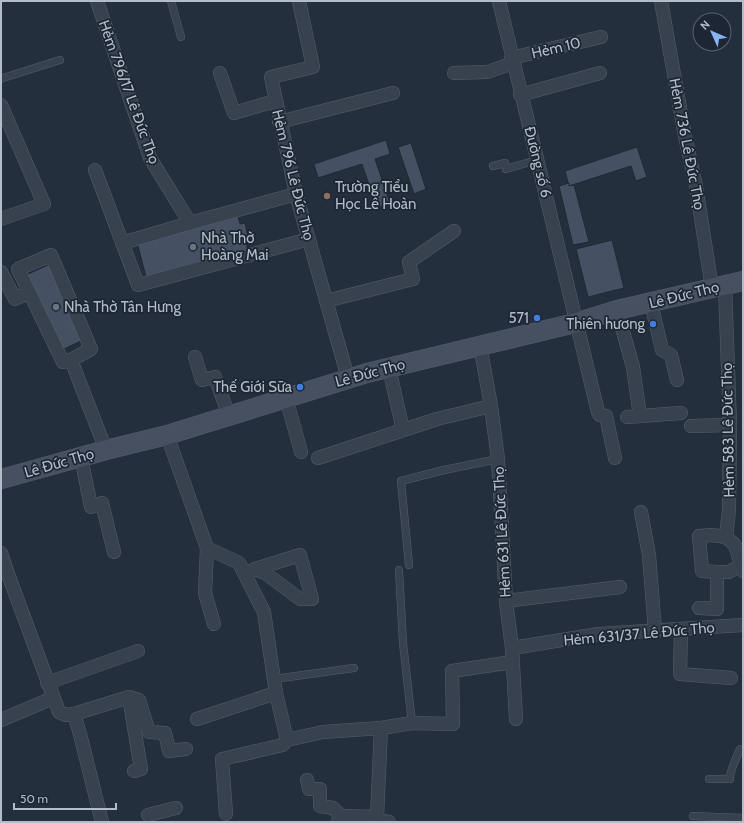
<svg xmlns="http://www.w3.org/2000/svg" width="744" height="823" viewBox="0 0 744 823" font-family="Cabin,sans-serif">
  <rect width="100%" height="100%" fill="#242f3e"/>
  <g fill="#455162" stroke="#1f2835">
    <path d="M386,140L390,154L375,159L390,203L377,208L362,164L318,178L314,164Z"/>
    <path d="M411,143L426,189L414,194L398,147Z"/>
    <path d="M637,147L647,177L636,181L631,166L569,186L565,171Z"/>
    <path d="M569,183V186L574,185L589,242L573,245L559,186Z"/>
    <path d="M238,216L240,224L245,223L249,242L246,243L248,251L146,277L137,242Z"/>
    <path d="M612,240L624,288L588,297L576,249Z"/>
    <path d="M50,264L85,339L62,350L26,275Z"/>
  </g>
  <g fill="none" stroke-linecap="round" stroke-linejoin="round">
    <g stroke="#565f6c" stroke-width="8">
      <g id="service">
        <path d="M171,1L181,37"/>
        <path d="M1,79L3,78L60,60"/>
        <path d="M493,166L505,163L506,169L537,160"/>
        <path d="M409,565L401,481L444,470L498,459"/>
        <path d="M399,570L403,643L412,723"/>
        <path d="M274,679L354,668"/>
        <path d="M709,779H730C729,772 737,757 740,749L743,750"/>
        <path d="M693,816L743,818"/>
      </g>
    </g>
    <g stroke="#565f6c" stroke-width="14">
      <g id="minor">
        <path d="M97,1L150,158L190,223"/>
        <path d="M299,1L313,67L271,77L296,194L348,378"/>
        <path d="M499,1L598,412L600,415L606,416L615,458"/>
        <path d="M661,1L685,136L696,186L712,288"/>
        <path d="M511,58L601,37"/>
        <path d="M220,73L234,113L275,101"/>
        <path d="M454,73L487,72L513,63"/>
        <path d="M520,95L600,73"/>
        <path d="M1,105L44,204L1,219"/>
        <path d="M279,122L393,93"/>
        <path d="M95,170L138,285L309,239"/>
        <path d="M122,243L190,223L296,194"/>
        <path d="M51,255L91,349L71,360L63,362L18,269Z"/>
        <path d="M1,272L15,299L29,292"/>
        <path d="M725,285L730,425L729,510L726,537L735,545L743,571"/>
        <path d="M326,301L413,279L409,262L454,231"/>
        <path d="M651,303L662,350L671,355L677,380"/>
        <path d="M617,310L633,367L640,416"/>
        <path d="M480,345L491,406L498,459L506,601L512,648L516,719"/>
        <path d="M195,357L202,380L215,377L229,416"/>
        <path d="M71,360L106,450"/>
        <path d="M389,368L403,430"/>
        <path d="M286,398L301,452"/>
        <path d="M627,417L681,413"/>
        <path d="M691,426L730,425"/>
        <path d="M167,435L207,548L239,563L264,612L276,693L287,740L323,732L381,728L377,817L341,816L338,822"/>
        <path d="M81,457L91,507L102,503L114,552"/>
        <path d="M318,458L437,419L491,406"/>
        <path d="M641,512L649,555L655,631"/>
        <path d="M207,548L205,593L214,624"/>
        <path d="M1,553L8,574L59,712L66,715L74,714L80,734L102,822"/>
        <path d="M717,572L702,571L699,536L712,535L726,537"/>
        <path d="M245,574L255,569L265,573L300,599H312L300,555L255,569"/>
        <path d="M506,601L620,587"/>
        <path d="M699,608L717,609V572H729L741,565"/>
        <path d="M681,630L680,674L731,678"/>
        <path d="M512,648L599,634L743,625"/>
        <path d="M47,683L138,651"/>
        <path d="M129,697L141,769L134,771"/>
        <path d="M74,714L129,697L139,700L149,732L165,733L169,751L186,749"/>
        <path d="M197,719L276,693"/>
        <path d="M1,720L53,698"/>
        <path d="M381,728L412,723L453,724L452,671L513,662"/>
        <path d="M307,780L309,789H320V806L333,808L341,816"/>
        <path d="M226,814L222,759L283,745L287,740"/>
        <path d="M148,815L176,808"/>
        <path d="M377,817L383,821L389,822"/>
      </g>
    </g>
    <g stroke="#565f6c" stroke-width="20">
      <path id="secondary" d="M1,479L106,450L167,435L367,373L575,323L617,310L743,281"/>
    </g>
    <use href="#service" stroke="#38414e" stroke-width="7"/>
    <use href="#minor" stroke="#38414e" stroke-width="13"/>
    <use href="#secondary" stroke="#465061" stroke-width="19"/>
  </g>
  <circle fill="#8d6e63" stroke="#1d2633" stroke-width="1.5" cx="327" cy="196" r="4"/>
  <g fill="#6b7280" stroke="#1d2633" stroke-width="1.5">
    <circle cx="193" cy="247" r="4"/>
    <circle cx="56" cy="307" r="4"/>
  </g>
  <g fill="#3f7fe0" stroke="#1d2633" stroke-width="1.5">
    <circle cx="537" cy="318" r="4"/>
    <circle cx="653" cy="324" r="4"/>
    <circle cx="300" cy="387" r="4"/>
  </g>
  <g text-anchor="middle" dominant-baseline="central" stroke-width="3.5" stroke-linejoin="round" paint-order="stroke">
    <g font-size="15" fill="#b4bcc9" stroke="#1d2633">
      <text transform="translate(556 48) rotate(-13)">Hẻm 10</text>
      <text transform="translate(129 92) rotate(70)">Hẻm 796/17 Lê Đức Thọ</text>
      <text transform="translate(687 144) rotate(79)">Hẻm 736 Lê Đức Thọ</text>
      <text transform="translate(538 162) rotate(76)">Đường số 6</text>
      <text transform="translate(293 175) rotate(76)">Hẻm 796 Lê Đức Thọ</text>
      <text transform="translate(684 295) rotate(-14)">Lê Đức Thọ</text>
      <text transform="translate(370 373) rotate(-15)">Lê Đức Thọ</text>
      <text transform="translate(728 430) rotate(-91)">Hẻm 583 Lê Đức Thọ</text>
      <text transform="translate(59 463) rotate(-16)">Lê Đức Thọ</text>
      <text transform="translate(502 532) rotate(-93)">Hẻm 631 Lê Đức Thọ</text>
      <text transform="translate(639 634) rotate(-5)">Hẻm 631/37 Lê Đức Thọ</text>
    </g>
    <g font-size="15" fill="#b4bcc9" stroke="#1d2633" text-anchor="start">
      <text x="335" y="187">Trường Tiểu<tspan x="335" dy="17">Học Lê Hoàn</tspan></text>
      <text x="201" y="238">Nhà Thờ<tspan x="201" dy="17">Hoàng Mai</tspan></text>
      <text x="64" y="307">Nhà Thờ Tân Hưng</text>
      <text x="529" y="318" text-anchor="end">571</text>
      <text x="645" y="324" text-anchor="end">Thiên hương</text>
      <text x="292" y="387" text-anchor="end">Thế Giới Sữa</text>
    </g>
  </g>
  <rect width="744" height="823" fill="none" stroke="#b4bcc9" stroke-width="4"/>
  <g transform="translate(712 32) rotate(315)"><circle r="19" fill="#1d2633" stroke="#59626f"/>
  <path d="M0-3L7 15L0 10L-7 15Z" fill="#8ab4f8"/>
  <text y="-6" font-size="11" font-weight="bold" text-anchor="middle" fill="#b4bcc9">N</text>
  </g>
  <path d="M14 803v6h102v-6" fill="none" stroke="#b4bcc9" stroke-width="2"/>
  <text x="20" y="803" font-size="12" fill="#b4bcc9" stroke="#1d2633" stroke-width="3" paint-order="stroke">50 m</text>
</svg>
